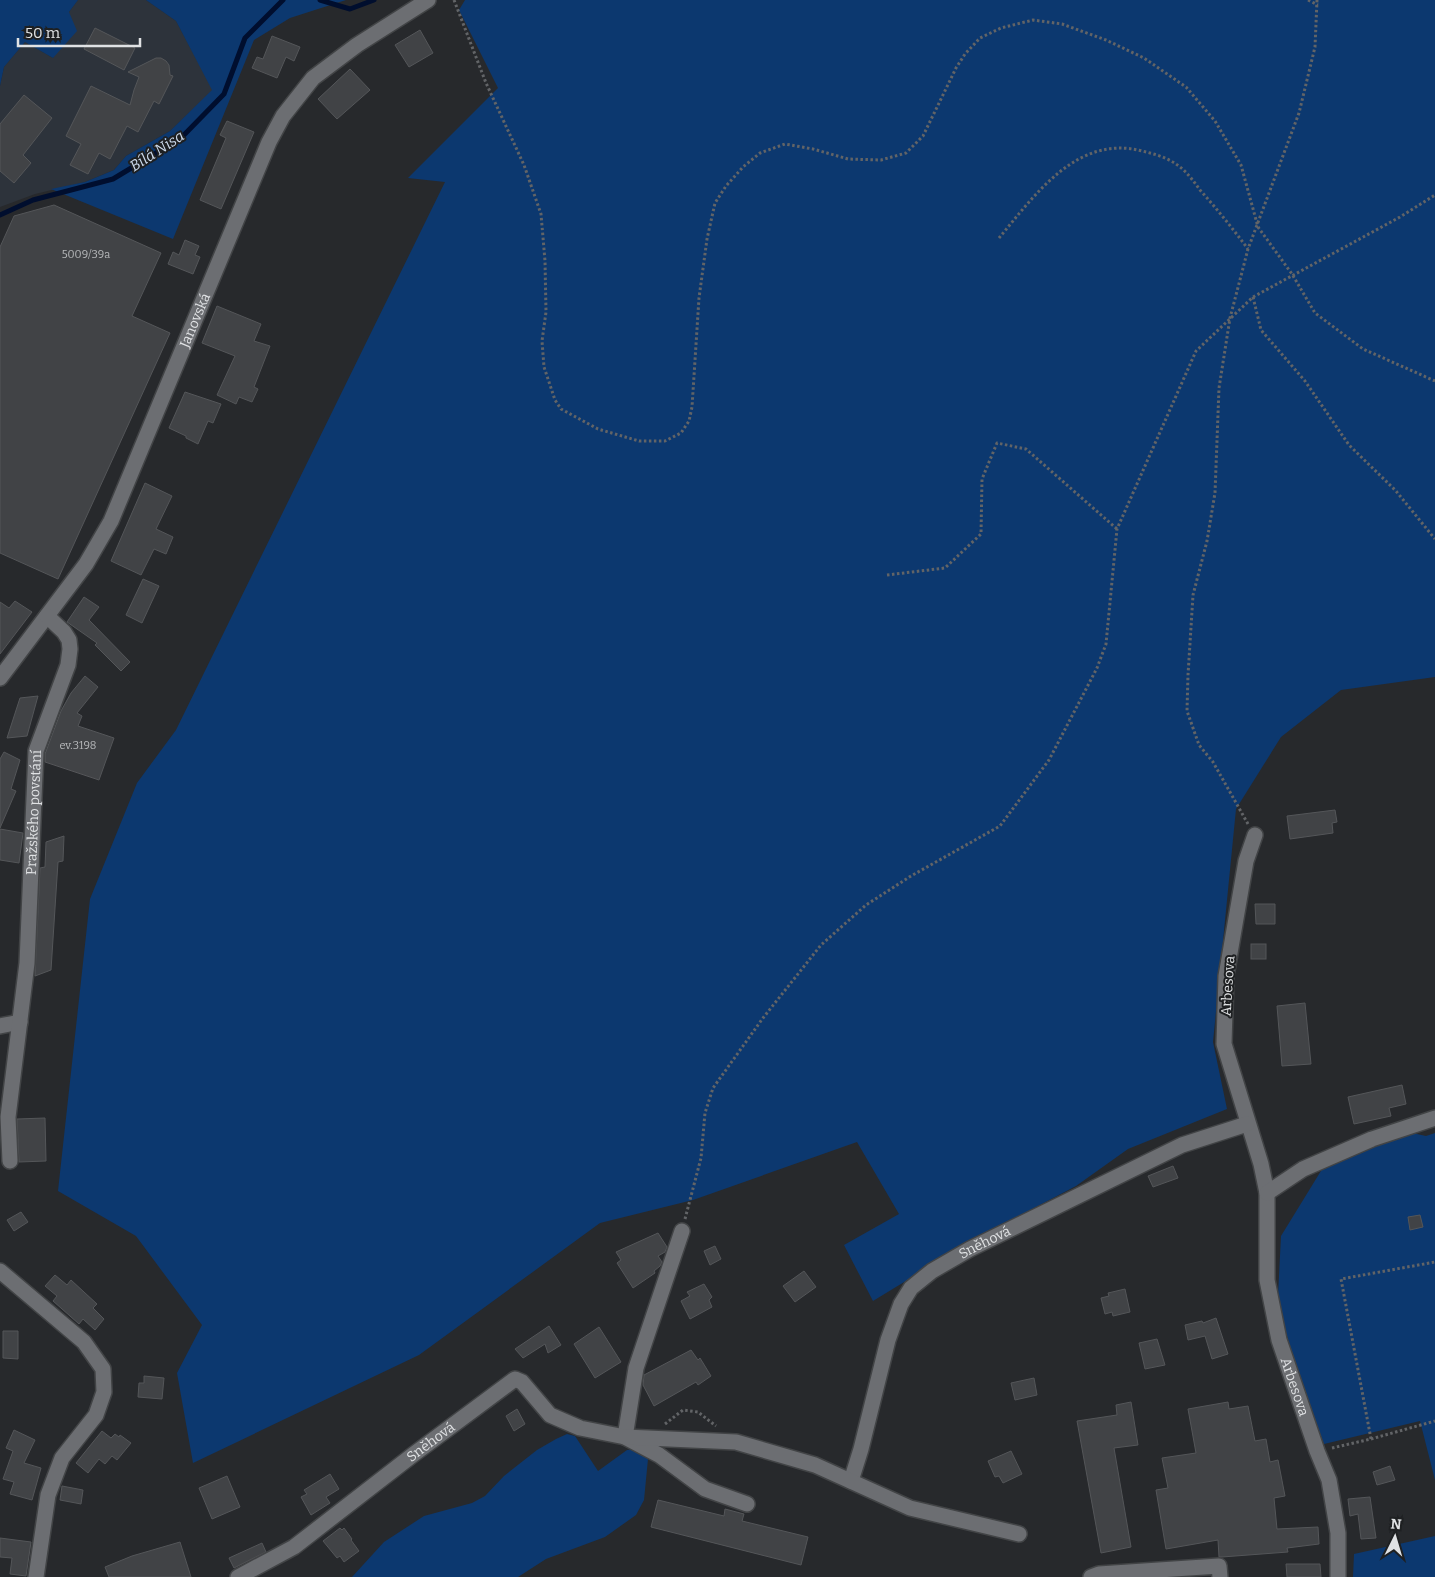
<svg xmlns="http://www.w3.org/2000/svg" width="1435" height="1577" viewBox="0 0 1435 1577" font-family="Bitter,serif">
  <rect width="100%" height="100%" fill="#27292c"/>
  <path fill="#2d333b" d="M78,0H146L176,21L213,90L170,131L126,156L114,170L85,182L35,194L0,207V86L4,67L25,42L53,58L69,12Z"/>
  <g fill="#0c386f">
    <path d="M0,0H78L69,12L77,31L53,58L25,42L4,67L0,86Z"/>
    <path d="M146,0H346L290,18L254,40L173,239L51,189L85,182L114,170L126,156L170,131L212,90L176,21Z"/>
    <path d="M465,0H1435V677L1341,690L1281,737L1236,809L1213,1042L1227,1109L1128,1149L1076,1186L973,1240L873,1301L844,1245L899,1214L857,1142L693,1200L600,1223L419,1355L193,1463L177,1373L202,1325L136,1236L58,1191L90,899L137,783L176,730L445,182L408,178L498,88L459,10Z"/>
    <path d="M1412,1133L1426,1136L1435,1133V1480L1420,1421L1324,1444L1301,1383L1284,1326L1278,1296L1281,1236L1324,1166Z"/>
    <path d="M567,1434L575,1436L598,1471L627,1450L639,1449L648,1459L644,1500L636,1515L605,1537L546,1559L518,1577H352L384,1542L424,1516L472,1503L485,1496L504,1476L537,1450L556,1439Z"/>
    <path d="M1435,1536V1577H1353L1354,1554Z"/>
  </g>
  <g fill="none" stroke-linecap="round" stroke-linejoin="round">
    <g stroke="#000e2e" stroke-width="5">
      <path d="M320,0L350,9L374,0"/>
      <path d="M0,215L33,200L113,179L181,138L224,94L245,38L283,0"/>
    </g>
  </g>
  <g fill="#414346" stroke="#545659">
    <path d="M95,28L135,48L124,70L84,49Z"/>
    <path d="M420,30L433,53L409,67L395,45Z"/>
    <path d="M272,36L300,47L294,61L286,57L277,78L252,68L257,57L263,59Z"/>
    <path d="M156,58H161L166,61L169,65L170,75L173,76L159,104L154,101L138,132L127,126L110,159L99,153L88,174L70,165L81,144L66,136L91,86L130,105L134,90L139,77L128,72Z"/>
    <path d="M350,69L370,90L337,119L318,99Z"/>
    <path d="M24,95L52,118L23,155L31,163L14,183L0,171V124Z"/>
    <path d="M227,121L254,132L221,209L200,200L226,138L220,135Z"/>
    <path d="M54,205L161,253L132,316L170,333L58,579L0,553V247L14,216Z"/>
    <path d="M185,240L199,246L195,255L200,257L193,274L168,264L173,252L179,255Z"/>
    <path d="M217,306L261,324L254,341L270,346L254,387L258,389L252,402L239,397L236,404L217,395L235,356L202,343Z"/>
    <path d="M185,392L221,404L213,423L208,421L198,444L186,438V436L169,428Z"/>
    <path d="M145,483L172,496L156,529L173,537L166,554L154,549L141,575L111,561Z"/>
    <path d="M143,579L159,586L142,623L126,615Z"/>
    <path d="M84,597L99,607L89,620L130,662L121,671L95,645L97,643L67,622Z"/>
    <path d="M15,601L32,612L0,654V602L9,608Z"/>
    <path d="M85,676L98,687L77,713L82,716L78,726L114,738L99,780L45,762V754L61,711L71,693Z"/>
    <path d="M38,696L27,736L7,738L20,698Z"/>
    <path d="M4,752L20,760L11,789L16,791L0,828V759Z"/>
    <path d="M1335,810L1337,822L1332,823L1333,833L1290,839L1287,816Z"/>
    <path d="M0,829L23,833L19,863L0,860Z"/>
    <path d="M64,836L63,861L58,862L51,970L35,976L40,868L45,867L46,842Z"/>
    <path d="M1255,904H1275V924H1256Z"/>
    <rect x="1251" y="944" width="15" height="15"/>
    <path d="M1305,1003L1311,1064L1282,1066L1277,1006Z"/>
    <path d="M1402,1085L1406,1104L1389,1108L1391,1116L1354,1124L1348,1097Z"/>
    <path d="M45,1118L46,1161L19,1162L17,1119Z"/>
    <path d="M1173,1166L1178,1178L1153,1187L1148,1176Z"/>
    <path d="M21,1212L28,1222L14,1231L7,1220Z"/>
    <path d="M1420,1215L1423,1227L1410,1230L1408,1217Z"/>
    <path d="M658,1233L667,1247L665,1252L658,1256L662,1262L660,1266L654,1271L655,1273L633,1288L617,1263L621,1260L616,1252Z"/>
    <path d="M715,1246L721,1259L710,1265L704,1251Z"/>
    <path d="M804,1271L816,1287L795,1302L783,1286Z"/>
    <path d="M55,1275L67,1285L71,1280L97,1304L93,1308L104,1319L95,1330L83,1319L79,1324L53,1301L57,1296L45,1286Z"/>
    <path d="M704,1284L712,1297L709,1300L712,1307L690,1319L681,1301L690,1296L687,1292Z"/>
    <path d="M1125,1289L1130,1312L1113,1316L1112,1312L1105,1314L1101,1298L1109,1296L1108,1293Z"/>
    <path d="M1216,1318L1228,1354L1212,1359L1205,1336L1188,1340L1185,1325L1202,1321L1203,1323Z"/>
    <path d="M549,1326L561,1345L548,1353L545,1344L523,1358L515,1349Z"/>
    <path d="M599,1327L621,1362L595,1378L574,1344Z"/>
    <path d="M3,1331H18V1359L3,1358Z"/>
    <path d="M1157,1339L1165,1365L1145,1369L1139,1343Z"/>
    <path d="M691,1350L698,1360L700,1358L711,1376L698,1385L696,1382L654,1406L643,1385L644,1375Z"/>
    <path d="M144,1376L164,1378L162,1399L138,1397L139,1383H144Z"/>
    <path d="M1034,1378L1037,1395L1015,1400L1011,1383Z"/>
    <path d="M1131,1402L1138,1445L1114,1448L1131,1547L1101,1553L1077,1421L1117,1415L1116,1405Z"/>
    <path d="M1228,1402L1229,1409L1248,1406L1255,1441L1266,1439L1270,1462L1278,1460L1285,1496L1274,1498L1277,1529L1318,1527L1319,1544L1287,1548L1288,1552L1222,1557H1219L1218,1540L1166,1549L1156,1490L1168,1488L1162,1458L1196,1453L1188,1409Z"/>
    <path d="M517,1409L525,1424L514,1431L506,1416Z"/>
    <path d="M14,1430L35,1440L24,1463L41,1468L32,1500L10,1494L14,1482L3,1479L13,1451L6,1448Z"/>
    <path d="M102,1431L111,1438L115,1434L119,1437L120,1435L131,1443L117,1460L112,1456L105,1464L99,1459L88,1473L76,1463Z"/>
    <path d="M1011,1451L1022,1474L1003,1483L999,1476L995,1477L988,1461Z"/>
    <path d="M1390,1466L1395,1480L1377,1485L1373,1472Z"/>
    <path d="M330,1474L339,1489L326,1497L330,1503L311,1515L301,1497L307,1494L304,1490Z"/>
    <path d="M227,1476L240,1507L212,1519L199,1488Z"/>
    <path d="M62,1486L83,1490L81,1504L60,1500Z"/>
    <path d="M1370,1497L1376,1538L1361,1539L1358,1514L1350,1516L1348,1499Z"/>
    <path d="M658,1500L724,1516L725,1509L744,1514L742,1521L808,1537L801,1565L651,1527Z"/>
    <path d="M340,1528L342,1530L344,1528L352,1539L351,1540L359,1551L344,1562L340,1556L337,1558L323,1541Z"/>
    <path d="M0,1538L31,1542L26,1576L10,1574L12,1558L0,1557Z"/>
    <path d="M180,1542L191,1577H109L105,1567L132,1556Z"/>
    <path d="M262,1543L266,1552L234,1568L229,1558Z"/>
    <path d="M1286,1564H1320L1321,1577H1287Z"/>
  </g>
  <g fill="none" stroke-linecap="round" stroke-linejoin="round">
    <g stroke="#424446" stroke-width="18">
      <g id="minor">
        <path id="s1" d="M0,678L86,564L111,521L269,142L283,116L313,78L357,45L428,0"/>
        <path id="s2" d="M1255,835L1246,861L1226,976L1224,1044L1261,1164L1267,1193V1280L1279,1340L1317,1451L1329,1480L1338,1533V1577"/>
        <path d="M0,1026L20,1022"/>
        <path id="s3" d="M10,1161L8,1117L27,963L36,751L68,665L70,649L69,640L64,632L47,616"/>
        <path d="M1267,1193L1303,1169L1372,1139L1435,1118"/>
        <path d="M682,1231L636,1368L625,1437L659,1455L705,1489L747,1504"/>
        <path d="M0,1271L84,1342L103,1369L104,1392L96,1415L62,1458L48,1495L36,1577"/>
        <path id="s4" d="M851,1481L861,1449L888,1340L901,1304L911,1288L932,1271L970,1249L1182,1145L1247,1124"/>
        <path id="s5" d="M238,1577L294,1547L414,1454L515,1379L522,1382L550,1415L580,1428L625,1437L736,1442L815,1465L910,1508L1019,1534"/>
        <path d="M1091,1577L1099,1574L1219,1566L1220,1577"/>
      </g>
    </g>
    <g stroke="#626467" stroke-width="3" stroke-dasharray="2.5 2.5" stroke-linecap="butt">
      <path d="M454,0L486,83L524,165L541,214L545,261L546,312L542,341L544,367L555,400L561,409L598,429L639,441H665L681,433L689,421L692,407L699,298L707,239L715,203L726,186L743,167L760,153L785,144L813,149L848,159L881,160L906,153L923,136L956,68L965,54L980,38L1001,28L1033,20L1062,24L1106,40L1144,58L1186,87L1215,121L1241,165L1258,227L1292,274L1315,313L1363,349L1435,381"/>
      <path d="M1308,0L1318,5"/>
      <path d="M999,238C1035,195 1077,134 1142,151C1155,154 1169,158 1180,167C1188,173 1194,182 1200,190C1217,209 1233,229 1248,249"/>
      <path d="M1253,297L1261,330L1305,381L1349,445L1396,491L1435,539"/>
      <path d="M887,575L945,568L981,534L982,479L997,443L1026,449L1117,529"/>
      <path d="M1248,824L1213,762L1199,745L1187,711L1188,675L1193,595L1207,541L1215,493L1219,388L1230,318L1248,249L1299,113L1315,47L1317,0"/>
      <path d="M685,1219L701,1158L705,1113L713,1088L763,1018L821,945L866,905L911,876L1000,826L1049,760L1097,668L1106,644L1117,529L1196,351L1253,297L1400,217L1435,195"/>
      <path d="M665,1424L683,1410L698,1412L716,1426"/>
      <path d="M1371,1439L1341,1279L1435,1262"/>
      <path d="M1332,1448L1371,1439L1435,1421"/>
    </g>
    <use href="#minor" stroke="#6c6e72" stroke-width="15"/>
  </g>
  <g text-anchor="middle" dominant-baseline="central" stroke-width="4" stroke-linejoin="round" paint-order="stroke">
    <g font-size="11" fill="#b8babc">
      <text x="86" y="254">5009/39a</text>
      <text x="78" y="745">ev.3198</text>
    </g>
    <g font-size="14" fill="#e0e2e4" stroke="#1e2022">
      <text stroke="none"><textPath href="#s1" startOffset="410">Janovská</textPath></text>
      <text stroke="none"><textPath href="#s3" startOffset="350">Pražského povstání</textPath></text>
      <text transform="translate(1228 986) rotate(-86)">Arbesova</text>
      <text stroke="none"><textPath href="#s4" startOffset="290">Sněhová</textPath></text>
      <text stroke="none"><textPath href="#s2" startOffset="565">Arbesova</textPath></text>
      <text stroke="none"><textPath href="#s5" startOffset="236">Sněhová</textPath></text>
    </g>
    <g font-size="15" font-style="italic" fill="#ccdaec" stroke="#1e2022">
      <text transform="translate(157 151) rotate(-33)">Bílá Nisa</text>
    </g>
  </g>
  <g transform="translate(1395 1537) rotate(5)" stroke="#1e2022" stroke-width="4" paint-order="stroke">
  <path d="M0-4L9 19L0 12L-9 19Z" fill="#e0e2e4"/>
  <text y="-8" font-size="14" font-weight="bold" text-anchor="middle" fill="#e0e2e4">N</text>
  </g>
  <path d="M18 38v8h122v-8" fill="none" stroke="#e0e2e4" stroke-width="2.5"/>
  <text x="25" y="38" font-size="15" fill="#e0e2e4" stroke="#1e2022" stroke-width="4" paint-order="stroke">50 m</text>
</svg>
